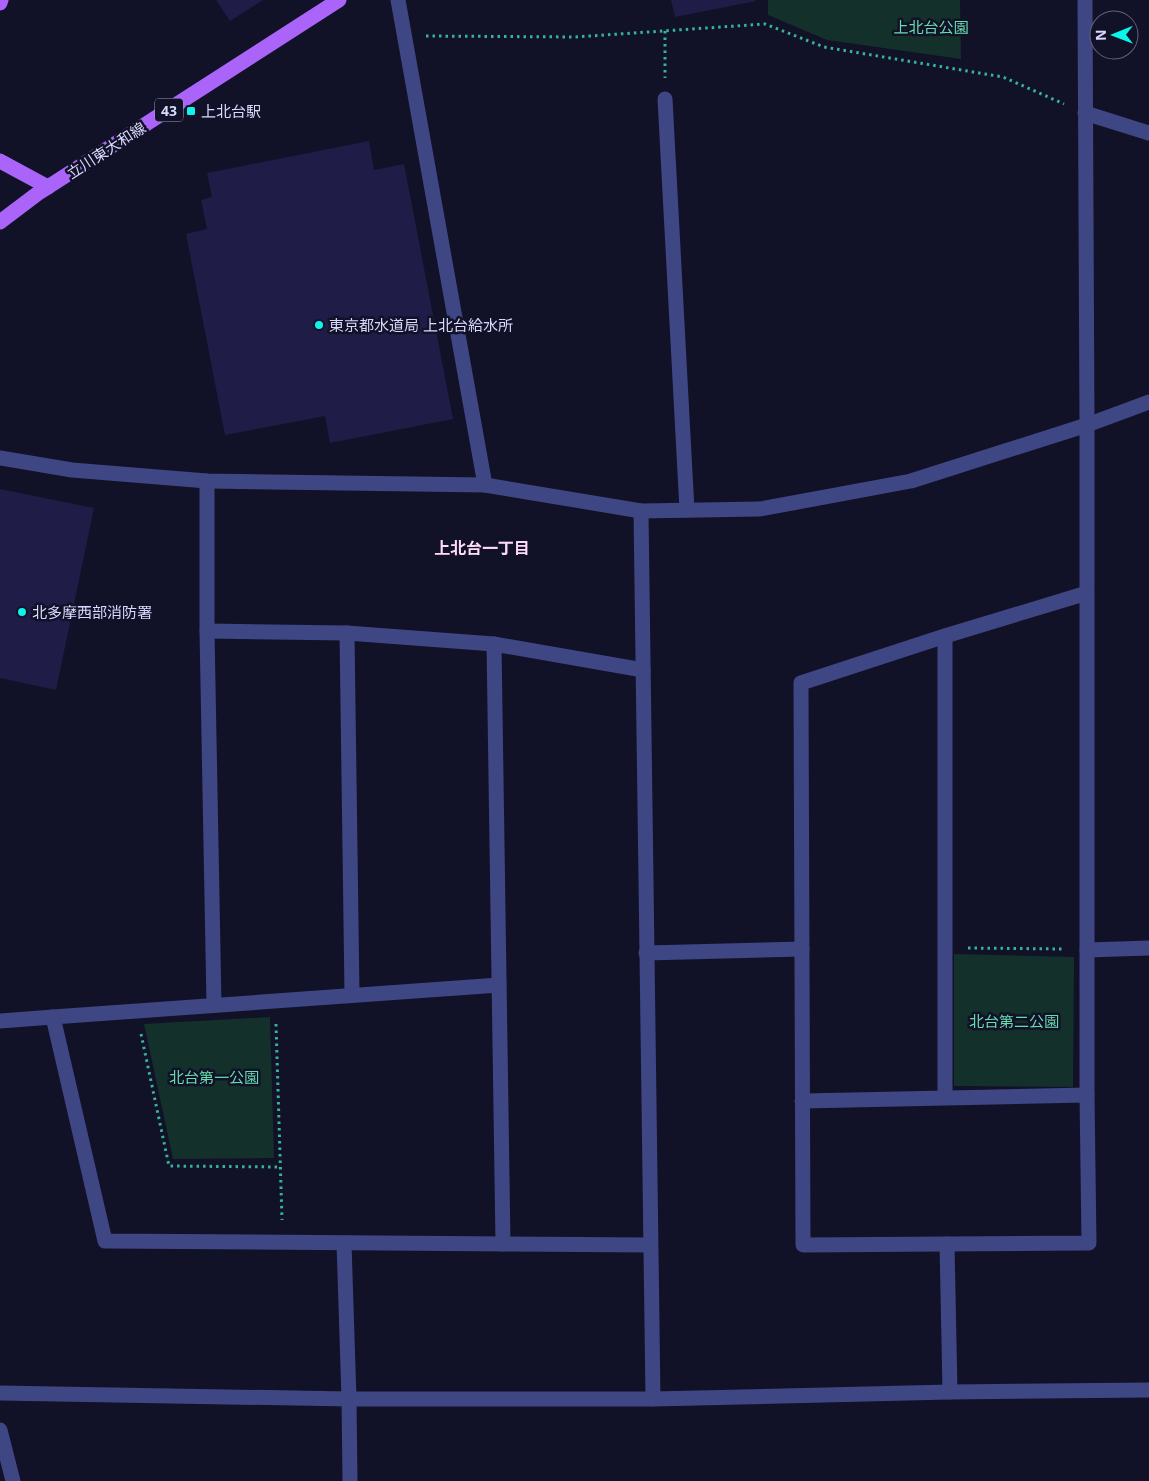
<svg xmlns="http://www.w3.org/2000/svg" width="1149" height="1481" viewBox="0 0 1149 1481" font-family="'Open Sans','Noto Sans JP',sans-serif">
  <rect width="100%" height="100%" fill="#111127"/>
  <g fill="#14302b">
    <path d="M768,0H960L961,59L827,40L768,15Z"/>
    <path d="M954,954L1074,957L1073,1087L954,1086Z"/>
    <path d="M270,1017L274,1158L173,1159L144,1024Z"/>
  </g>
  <g fill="#1f1d47">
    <path d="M216,0H263L230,21Z"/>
    <path d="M671,0H755L756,1L675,17Z"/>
    <path d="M369,141L374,170L404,164L453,419L330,443L325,416L225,435L186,234L207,229L201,200L212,197L207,173Z"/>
    <path d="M0,489L94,508L56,690L0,678Z"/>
  </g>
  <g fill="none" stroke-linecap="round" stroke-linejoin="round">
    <g stroke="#35b499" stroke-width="3" stroke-dasharray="2.5 4" stroke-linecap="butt">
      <path d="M665,31V78"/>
      <path d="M426,36L575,37L765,24L824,47L1003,77L1064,104"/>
      <path d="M968,948L1064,949"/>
      <path d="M276,1024L282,1220"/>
      <path d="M141,1034L169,1166L279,1167"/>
    </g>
    <g stroke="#3e4684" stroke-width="15">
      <path d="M398,0L485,485"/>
      <path d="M1085,0L1087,425V1095L1089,1243L803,1245L801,683L945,636L1087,593"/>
      <path d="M665,99L687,510"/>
      <path d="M1085,113L1149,133"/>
      <path d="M0,458L72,470L207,481L485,485L641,511L760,509L911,481L1087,425L1149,402"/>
      <path d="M207,481V631L214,1005"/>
      <path d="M641,511L653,1399"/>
      <path d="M207,631L347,633L494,644L643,670"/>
      <path d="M347,633L352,994"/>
      <path d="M494,644L503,1244"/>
      <path d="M1087,950L1149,948"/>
      <path d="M646,953L802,949"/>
      <path d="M499,985L53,1017L105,1241L650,1245"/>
      <path d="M0,1021L53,1017"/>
      <path d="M945,1097V636"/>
      <path d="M802,1101L1087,1095"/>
      <path d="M344,1243L349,1399L350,1481"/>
      <path d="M947,1244L950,1392"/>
      <path d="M0,1393L349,1399H653L950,1392L1149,1390"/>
      <path d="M0,1430L13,1481"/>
    </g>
    <g stroke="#aa64f9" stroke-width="15">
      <path d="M0,3L1,0"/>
      <path d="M0,161L48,187"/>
      <path d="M0,222L37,194L339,0"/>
    </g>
  </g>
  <g fill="#0cf5e9" stroke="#111127" stroke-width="2">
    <rect x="186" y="106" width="10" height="10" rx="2.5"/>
    <circle cx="319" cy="325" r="5"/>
    <circle cx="22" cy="612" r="5"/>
  </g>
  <g text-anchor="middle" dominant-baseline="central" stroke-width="5" stroke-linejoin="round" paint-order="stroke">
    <rect fill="#111127" stroke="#9c9dbd" stroke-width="1" x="155" y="98.5" width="28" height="23" rx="4"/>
    <g font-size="14" font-weight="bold" fill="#d8d9fd">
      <text x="169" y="110">43</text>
    </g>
    <g font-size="15" fill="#66dbac" stroke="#111127">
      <text x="931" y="27">上北台公園</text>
      <text x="1014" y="1021">北台第二公園</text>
      <text x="214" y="1077">北台第一公園</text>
    </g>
    <g font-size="15" fill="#d8d9fd" stroke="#111127" text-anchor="start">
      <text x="201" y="111">上北台駅</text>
      <text x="329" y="325">東京都水道局 上北台給水所</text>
      <text x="32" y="612">北多摩西部消防署</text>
    </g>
    <g font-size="15" fill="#d8d9fd" stroke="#111127">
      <text transform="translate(106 150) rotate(-33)">立川東大和線</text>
    </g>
    <g font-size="16" font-weight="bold" fill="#fddaf6" stroke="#111127">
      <text x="482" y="548">上北台一丁目</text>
    </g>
  </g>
  <g transform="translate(1114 35) rotate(269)"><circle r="24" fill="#111127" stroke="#61617d"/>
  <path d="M0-4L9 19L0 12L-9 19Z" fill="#0cf5e9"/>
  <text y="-8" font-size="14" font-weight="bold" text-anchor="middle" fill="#d8d9fd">N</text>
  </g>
</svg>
